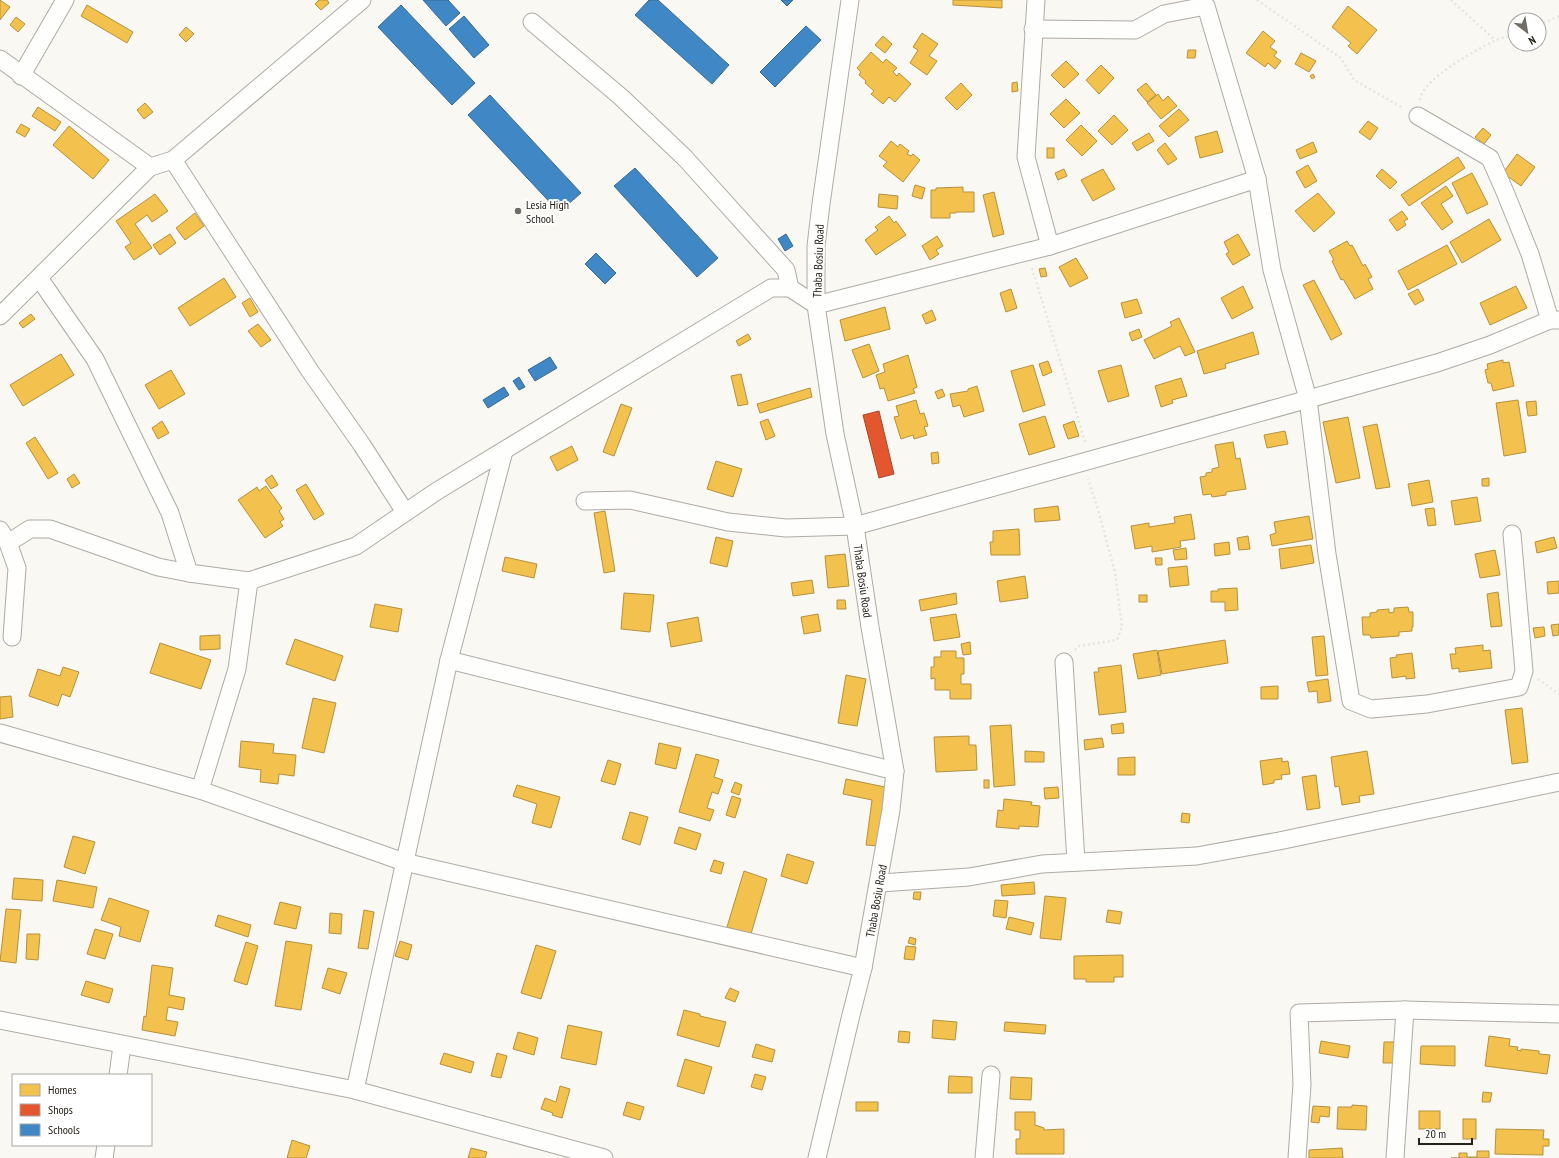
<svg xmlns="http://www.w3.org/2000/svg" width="1559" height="1158" viewBox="0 0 1559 1158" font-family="'PT Sans Narrow',sans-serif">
  <rect width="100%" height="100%" fill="#faf8f2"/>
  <g fill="#f2c14e" stroke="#b5913e">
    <path d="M0,0L10,7L0,20Z"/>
    <path d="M319,0H327L329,3L321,10L315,4Z"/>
    <path d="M953,0H1002V8L953,5Z"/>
    <path d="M87,5L133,32L127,43L81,16Z"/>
    <path d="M1348,6L1377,30L1357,54L1348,46L1351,43L1332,27Z"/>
    <path d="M16,17L25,24L18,32L10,25Z"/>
    <path d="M186,27L194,34L186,42L179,35Z"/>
    <path d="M1263,31L1275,41L1270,47L1277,52L1274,56L1281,61L1275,69L1268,63L1265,67L1246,53Z"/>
    <path d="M922,33L938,44L929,56L937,61L927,75L910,63L918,50L913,47Z"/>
    <path d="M883,36L892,44L885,53L875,45Z"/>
    <path d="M1188,50H1196L1195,58H1187Z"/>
    <path d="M871,52L883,63L886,59L897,68L893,72L897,76L899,73L911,84L895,102L889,97L883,104L871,94L874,91L865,83L866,81L859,75L861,72L857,68Z"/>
    <path d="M1301,53L1316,61L1309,72L1295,64Z"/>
    <path d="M1066,61L1079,74L1064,88L1051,75Z"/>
    <path d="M1101,65L1114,78L1099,94L1086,80Z"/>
    <path d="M1313,74L1315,77L1312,79L1310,76Z"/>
    <path d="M1017,82L1018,91L1012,92V83Z"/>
    <path d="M961,83L972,95L957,110L945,98Z"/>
    <path d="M1146,83L1156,95L1147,102L1137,90Z"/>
    <path d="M1158,94L1163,101L1168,96L1177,106L1161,119L1147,103Z"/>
    <path d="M1066,99L1080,113L1064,128L1050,114Z"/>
    <path d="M145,103L153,112L144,119L137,110Z"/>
    <path d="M38,107L61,122L55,131L32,116Z"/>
    <path d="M1179,109L1189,120L1169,137L1159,126Z"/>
    <path d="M1114,115L1128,130L1112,145L1098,131Z"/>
    <path d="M1368,121L1378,128L1370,140L1359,132Z"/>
    <path d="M21,124L30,129L25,137L16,132Z"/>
    <path d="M1081,125L1097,141L1082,156L1066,140Z"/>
    <path d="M69,126L109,160L93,179L53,145Z"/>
    <path d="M1483,128L1491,135L1484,144L1475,137Z"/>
    <path d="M1217,131L1223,152L1200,158L1195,137Z"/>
    <path d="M1149,133L1154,141L1137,151L1132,143Z"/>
    <path d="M891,141L898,147L900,144L909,151L907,154L911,156L913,154L920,160L903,182L883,166L887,162L879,156Z"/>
    <path d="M1313,142L1317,152L1300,159L1296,150Z"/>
    <path d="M1165,143L1177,159L1168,165L1157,150Z"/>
    <rect x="1047" y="148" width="7" height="10"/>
    <path d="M1517,154L1535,167L1521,186L1503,173Z"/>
    <path d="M1458,157L1465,168L1409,206L1401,195Z"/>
    <path d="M1308,165L1317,181L1305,188L1296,172Z"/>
    <path d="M1064,169L1067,176L1058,180L1055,173Z"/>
    <path d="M1103,169L1115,189L1093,201L1081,180Z"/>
    <path d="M1382,169L1397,182L1390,189L1376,176Z"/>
    <path d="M1472,173L1488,204L1467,214L1452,183Z"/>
    <path d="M915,185L925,188L922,199L912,196Z"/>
    <path d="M1446,186L1453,196L1441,204L1453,222L1442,230L1421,203Z"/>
    <path d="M963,187V192H974V212H956V213H950V218H931V190H936V188Z"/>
    <path d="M994,192L1004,234L993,237L983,195Z"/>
    <path d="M1318,193L1335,213L1314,232L1295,211Z"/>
    <path d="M155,194L168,211L152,222L147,215L135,224L152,248L134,260L125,247L131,243L116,221Z"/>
    <path d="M879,194L898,196L897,209L878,207Z"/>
    <path d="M1402,211L1408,219L1404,221L1406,225L1397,231L1389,220Z"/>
    <path d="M195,213L204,226L185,240L176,228Z"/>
    <path d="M889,216L894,223L896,221L906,235L876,255L865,240L878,230L875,227Z"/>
    <path d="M1489,219L1501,240L1462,263L1450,242Z"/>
    <path d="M170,234L176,243L160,255L153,245Z"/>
    <path d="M1238,234L1250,255L1233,265L1226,254L1229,252L1224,242Z"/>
    <path d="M937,236L943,246L936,250L939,254L930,260L922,246Z"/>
    <path d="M1347,241L1350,246L1352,245L1363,266L1365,264L1372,277L1368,279L1373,289L1355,299L1343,279L1341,280L1332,261L1334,260L1329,251Z"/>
    <path d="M1447,245L1457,264L1408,290L1398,271Z"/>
    <path d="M1076,258L1088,278L1070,287L1059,267Z"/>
    <path d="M1045,268L1047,276L1041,277L1039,269Z"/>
    <path d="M224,278L236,297L190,326L178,308Z"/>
    <path d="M1314,280L1342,334L1331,340L1303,285Z"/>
    <path d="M1243,286L1253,308L1232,319L1221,298Z"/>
    <path d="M1516,286L1527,308L1490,325L1480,303Z"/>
    <path d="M1011,289L1017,308L1006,312L1000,293Z"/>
    <path d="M1418,289L1424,300L1415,305L1408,294Z"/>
    <path d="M250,298L258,312L250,317L242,303Z"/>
    <path d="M1137,299L1142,313L1125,318L1121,303Z"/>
    <path d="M885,307L890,329L845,341L840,320Z"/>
    <path d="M932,310L936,320L926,324L922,315Z"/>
    <path d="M31,314L35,319L23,328L19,323Z"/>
    <path d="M1179,318L1195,352L1185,356L1180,346L1154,359L1144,340L1172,326L1170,322Z"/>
    <path d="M258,324L271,340L261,347L248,331Z"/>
    <path d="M1139,329L1142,337L1132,341L1129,333Z"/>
    <path d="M1253,332L1259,354L1225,364L1226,368L1204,374L1197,351Z"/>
    <path d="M748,334L751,339L739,346L736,341Z"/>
    <path d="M869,344L879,371L863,378L852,350Z"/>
    <path d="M61,354L74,375L23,406L10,385Z"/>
    <path d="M908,355L917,387L913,389L915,393L888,401L884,388L880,389L876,375L885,372L883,364Z"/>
    <path d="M1503,360V363L1509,362L1514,386L1493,391L1491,383H1488L1485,370L1488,369L1487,364Z"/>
    <path d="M1048,361L1052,372L1043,376L1039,364Z"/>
    <path d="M1033,365L1045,405L1023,412L1011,371Z"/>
    <path d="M1121,365L1129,396L1108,402L1098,371Z"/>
    <path d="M171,370L185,394L159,409L145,385Z"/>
    <path d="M741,374L748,404L738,406L731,376Z"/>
    <path d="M1181,378L1187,396L1172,400L1173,403L1161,407L1155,386Z"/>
    <path d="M977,386L984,411L964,417L960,405L953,407L950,394L968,391V389Z"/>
    <path d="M810,388L812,397L760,413L757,404Z"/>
    <path d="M942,389L945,396L938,399L935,392Z"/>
    <path d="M916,400L920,414L924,413L928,426L924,427L927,435L914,439L913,435L901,439L894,417L899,416L896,406Z"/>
    <path d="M1518,400L1526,452L1504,456L1496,403Z"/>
    <path d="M1536,401L1537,415L1528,416L1526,402Z"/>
    <path d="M621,404L632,408L614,456L603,452Z"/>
    <path d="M1045,416L1055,447L1029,455L1019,424Z"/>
    <path d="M1348,417L1360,478L1336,483L1323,422Z"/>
    <path d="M768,419L775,436L766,440L760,422Z"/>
    <path d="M162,421L169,433L158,439L152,428Z"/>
    <path d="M1074,421L1079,436L1068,439L1063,425Z"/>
    <path d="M1377,424L1390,487L1376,489L1363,427Z"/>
    <path d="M1285,431L1288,444L1267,448L1264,435Z"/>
    <path d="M35,437L58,473L48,479L26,443Z"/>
    <path d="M1233,442L1236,459L1240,458L1246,489L1226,492V495L1212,497L1211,494L1203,495L1200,477L1206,476V473L1212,472V469L1219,467L1215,445Z"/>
    <path d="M572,446L578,460L557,471L550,457Z"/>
    <path d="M938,452L939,463L932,464L931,453Z"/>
    <path d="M716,461L742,469L733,497L707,489Z"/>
    <path d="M74,474L80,483L72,488L67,479Z"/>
    <path d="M272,475L278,485L271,489L265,480Z"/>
    <path d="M1489,478V486H1482V479Z"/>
    <path d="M1429,480L1433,502L1412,506L1408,484Z"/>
    <path d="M306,484L324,514L314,520L296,490Z"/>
    <path d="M266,486L282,508L279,511L284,519L280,522L283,526L265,538L238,500L257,487L259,491Z"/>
    <path d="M1477,497L1481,521L1455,525L1451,501Z"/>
    <path d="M1058,506L1060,520L1035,522L1034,509Z"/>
    <path d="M1434,508L1436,525L1428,526L1425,509Z"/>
    <path d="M605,511L615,571L604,573L594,513Z"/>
    <path d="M1191,514L1195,539L1180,541L1181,547L1152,552V546L1135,549L1131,526L1149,523V527L1175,523L1174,517Z"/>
    <path d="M1309,516L1313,539L1272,546L1270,535L1276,533L1274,522Z"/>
    <path d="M1019,529L1020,555H991L990,542H993V531Z"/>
    <path d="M1248,536L1250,549L1239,550L1237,538Z"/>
    <path d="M716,537L733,541L727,567L710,563Z"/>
    <path d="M1554,537L1557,548L1537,553L1535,542Z"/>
    <path d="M1229,542L1230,554L1215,556L1214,544Z"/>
    <path d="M1311,545L1314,563L1281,569L1279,549Z"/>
    <path d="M1186,548L1187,559L1175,560L1173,550Z"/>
    <path d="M1495,550L1500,575L1480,578L1475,554Z"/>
    <path d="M845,554L849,586L828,588L825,556Z"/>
    <path d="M505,557L537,564L534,578L502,571Z"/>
    <path d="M1155,558H1162V565H1156Z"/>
    <path d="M1187,566L1189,585L1170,587L1168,568Z"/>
    <path d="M1025,576L1028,598L1000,602L997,581Z"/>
    <path d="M812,580L814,593L793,596L791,583Z"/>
    <path d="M1559,581V593L1548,594L1547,582Z"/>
    <path d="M1237,588L1238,610L1225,611V602H1211V591H1218V589Z"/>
    <path d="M1498,592L1502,626L1491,627L1487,594Z"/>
    <path d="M624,593L654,595L650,632L621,629Z"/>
    <path d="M956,593L957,604L921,611L919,600Z"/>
    <rect x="1139" y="595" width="8" height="7"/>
    <path d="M837,600H845L846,609H837Z"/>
    <path d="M375,604L402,609L398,632L370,627Z"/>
    <path d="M1408,607L1409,612H1413V627H1412V631L1399,632V636L1371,638L1370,635H1363L1362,617H1370V613L1377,612V610L1389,609V613L1394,612V608Z"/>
    <path d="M818,614L821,631L804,634L801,617Z"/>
    <path d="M956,614L960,637L934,641L930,618Z"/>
    <path d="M698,617L702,641L671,647L667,623Z"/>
    <path d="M1559,624V635L1553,636L1551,625Z"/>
    <path d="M1544,627L1545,636L1535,638L1533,628Z"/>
    <path d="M220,635V649L200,650V636Z"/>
    <path d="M1324,636L1328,675L1316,676L1312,637Z"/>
    <path d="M295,639L343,656L335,681L286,664Z"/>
    <path d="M1225,640L1228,663L1162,674L1158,651Z"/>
    <path d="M970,642L971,654L963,655L961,644Z"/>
    <path d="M160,643L211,660L201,689L150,673Z"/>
    <path d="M1483,645V651L1490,650L1492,668L1459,672V668L1452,669L1450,654H1456L1455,648Z"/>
    <path d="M1157,650L1161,675L1138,679L1133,654Z"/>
    <path d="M941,651H956V658H964V674H961V684H971V699H950V690H935V678L931,679V667H934V657H941Z"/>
    <path d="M1412,653L1415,678L1406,679V676L1392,678L1390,658L1397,657L1396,655Z"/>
    <path d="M1121,665L1126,712L1099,715L1094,672H1099L1098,668Z"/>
    <path d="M63,667L79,672L70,697L62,694L58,706L29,696L38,669L60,676Z"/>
    <path d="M846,675L866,679L857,726L838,723Z"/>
    <path d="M1328,679L1331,701L1318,703L1317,691L1309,692L1307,682Z"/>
    <path d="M1278,686V699H1261V687Z"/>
    <path d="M11,696L13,717L0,719V697Z"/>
    <path d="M313,698L336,703L324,753L302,748Z"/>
    <path d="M1522,708L1528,762L1512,764L1505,710Z"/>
    <path d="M1123,723L1124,733L1112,734L1111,725Z"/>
    <path d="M1011,725L1015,785L994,787L990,726Z"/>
    <path d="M969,736V745H976L977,770L936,772L934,737Z"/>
    <path d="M1102,738L1104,747L1085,750L1084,740Z"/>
    <path d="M241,741L274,744L273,753L296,755L294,776L279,774L278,784L260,782L261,770L239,767Z"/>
    <path d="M659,743L681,748L676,769L655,764Z"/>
    <path d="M1025,751L1044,752V762H1025Z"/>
    <path d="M1367,751L1374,794L1359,796L1360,802L1342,805L1339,786L1335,787L1331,757Z"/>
    <path d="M696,754L719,760L714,777L723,780L718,794L712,792L707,808L714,810L710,821L679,812Z"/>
    <path d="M1135,757V775H1118V758Z"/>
    <path d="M1282,758V762L1288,761L1290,774L1281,775L1282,779L1274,780V783L1263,785L1260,761Z"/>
    <path d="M608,760L621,764L615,785L601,781Z"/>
    <path d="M1316,775L1320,808L1307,810L1302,777Z"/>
    <path d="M846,779L885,787L878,846L866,845L872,800L843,794Z"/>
    <rect x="984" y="780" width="5" height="8"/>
    <path d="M735,782L742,785L739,795L731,792Z"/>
    <path d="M517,785L560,797L551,828L532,823L537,804L513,796Z"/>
    <path d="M1058,787L1059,798L1045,799L1044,788Z"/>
    <path d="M732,796L741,799L735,818L726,815Z"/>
    <path d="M1004,799L1032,802L1031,805L1040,806L1038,827L1019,826V829L996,827L998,810L1003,811Z"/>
    <path d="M630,812L648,817L640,845L622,839Z"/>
    <path d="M1182,813L1190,814L1189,823L1181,822Z"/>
    <path d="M679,827L701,834L696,850L674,843Z"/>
    <path d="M73,836L95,842L85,874L64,867Z"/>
    <path d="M787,854L814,862L807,884L781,876Z"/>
    <path d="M714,860L724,863L721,874L710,871Z"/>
    <path d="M744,871L767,879L751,934L727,927Z"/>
    <path d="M14,878L43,880L42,901L12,899Z"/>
    <path d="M57,880L97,887L93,908L53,901Z"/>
    <path d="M1034,882L1035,894L1002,896L1001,885Z"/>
    <path d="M914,892H921L920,900L913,899Z"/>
    <path d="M1045,896L1066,898L1061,940L1040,938Z"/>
    <path d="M109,898L149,911L140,942L119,936L121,927L101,920Z"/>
    <path d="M995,900L1008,901L1006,918L993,916Z"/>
    <path d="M280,902L301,907L296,929L274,924Z"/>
    <path d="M6,909L21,910L16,963L0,961Z"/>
    <path d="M364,910L374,912L368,949L358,948Z"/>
    <path d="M1108,910L1122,912L1120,924L1106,922Z"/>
    <path d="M330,913L342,914L341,934L329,933Z"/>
    <path d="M218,915L251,925L248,937L215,926Z"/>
    <path d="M1009,917L1034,923L1031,935L1006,929Z"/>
    <path d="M95,929L113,934L105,959L87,954Z"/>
    <path d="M27,934H40L38,960L26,959Z"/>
    <path d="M910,937L916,939L915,945L908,943Z"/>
    <path d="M286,941L312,945L301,1010L275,1006Z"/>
    <path d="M400,941L412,945L408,960L395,956Z"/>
    <path d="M246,942L258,946L247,985L234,981Z"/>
    <path d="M536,945L556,951L541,999L521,993Z"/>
    <path d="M906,946L916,947L914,960L904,959Z"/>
    <path d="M1123,955V977H1114V982H1086V979H1074V956Z"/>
    <path d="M152,965L173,968L169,995L185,998L183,1010L168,1007L166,1020L178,1022L175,1036L142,1030L144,1016L146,1017Z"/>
    <path d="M328,968L347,973L340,994L322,988Z"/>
    <path d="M86,981L113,989L109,1003L81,995Z"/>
    <path d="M730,988L739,992L735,1002L725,998Z"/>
    <path d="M684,1010L700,1014V1016L726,1022L719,1047L677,1035Z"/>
    <path d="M933,1020L957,1022L955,1040L932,1038Z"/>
    <path d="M1005,1022L1046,1025L1045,1034L1004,1031Z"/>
    <path d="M568,1025L602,1032L596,1065L561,1058Z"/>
    <path d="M899,1031L910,1032L909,1043L898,1042Z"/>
    <path d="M518,1032L538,1038L534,1055L513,1049Z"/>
    <path d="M1489,1036L1510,1039L1509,1046L1518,1047L1517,1050L1521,1051V1049L1539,1051V1054L1550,1055L1547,1074L1485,1066Z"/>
    <path d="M1321,1041L1350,1046L1348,1058L1319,1053Z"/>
    <path d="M1384,1042H1395L1394,1063H1383Z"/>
    <path d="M756,1044L775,1050L772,1062L752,1057Z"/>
    <path d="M1421,1046H1455V1066L1420,1064Z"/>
    <path d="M444,1053L474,1062L471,1073L440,1064Z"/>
    <path d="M497,1053L507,1056L501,1078L491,1076Z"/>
    <path d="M685,1059L712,1067L704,1094L677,1086Z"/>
    <path d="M755,1074L766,1077L762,1090L751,1087Z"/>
    <path d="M949,1076L972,1077V1093H948Z"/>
    <path d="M1011,1077L1032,1078L1031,1100L1010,1099Z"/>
    <path d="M560,1086L570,1089L562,1118L552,1115L553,1113L541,1109L545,1098L556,1102Z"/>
    <path d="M1483,1092L1492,1093L1490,1102H1482Z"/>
    <path d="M627,1102L644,1107L640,1120L623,1115Z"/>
    <rect x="856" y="1102" width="22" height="9"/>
    <path d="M1352,1105L1367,1106L1366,1130L1337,1129L1338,1107H1352Z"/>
    <path d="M1313,1106L1330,1107L1329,1117L1320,1116L1319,1123L1311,1122Z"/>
    <rect x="1419" y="1111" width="21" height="18"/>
    <path d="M1015,1112H1035V1125L1044,1128V1130L1064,1129V1154H1016V1139H1020V1130H1015Z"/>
    <rect x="1463" y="1119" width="13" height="20"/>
    <path d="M1496,1129L1544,1130L1543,1139H1549V1146H1543V1155L1495,1154Z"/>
    <path d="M292,1140L310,1146L306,1158H287Z"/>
    <path d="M471,1148L487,1152L485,1158H468Z"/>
    <path d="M1342,1148L1343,1158H1309V1150Z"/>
    <path d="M1477,1151H1489V1158H1451H1459V1153H1467V1157H1477Z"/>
  </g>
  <path fill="#e4572e" stroke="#ab4728" d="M879,411L894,474L879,478L863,415Z"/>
  <g fill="#3f88c5" stroke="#386991">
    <path d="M423,0H448L460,13L446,26Z"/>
    <path d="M649,0H658L729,65L712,84L635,15Z"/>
    <path d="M781,0H793L787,6Z"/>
    <path d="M401,5L475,83L452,105L378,27Z"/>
    <path d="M464,16L489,45L474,58L449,29Z"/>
    <path d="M806,26L821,40L775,87L760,72Z"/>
    <path d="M490,95L581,193L559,212L468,115Z"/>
    <path d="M635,168L718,258L697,277L614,186Z"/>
    <path d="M786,234L793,246L785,251L778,239Z"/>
    <path d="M596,253L616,273L605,284L585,264Z"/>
    <path d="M550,357L557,368L535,381L528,370Z"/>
    <path d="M519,377L525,387L519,390L513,381Z"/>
    <path d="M504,387L509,395L488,408L483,400Z"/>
  </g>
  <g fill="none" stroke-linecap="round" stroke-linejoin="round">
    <g stroke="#aeaba4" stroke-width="19">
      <g id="minor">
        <path d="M1036,0L1026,157L1050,246"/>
        <path d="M532,22L621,97L685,158L786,270L790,288"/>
        <path d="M1033,29L1135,30L1164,14L1206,6L1257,179L1272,270L1308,399L1327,554L1351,701L1371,709L1427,704L1519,687L1524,671L1512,534"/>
        <path d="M0,59L150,167"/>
        <path d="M21,76L65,0"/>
        <path d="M1418,116L1490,158L1505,192L1530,254L1550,320"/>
        <path d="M173,160L310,371L362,445L405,512"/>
        <path d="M39,278L95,359L170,513L189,573"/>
        <path d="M0,316L150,167L173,160L362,0"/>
        <path d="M585,501L630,500L728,522L786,528L855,526L1437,363L1490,345L1550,320H1559"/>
        <path d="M0,530L8,543L17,568L12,637"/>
        <path d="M8,543L30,529H50L158,567L189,573L249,581L356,546L437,491L771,288H790L816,305L1050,246L1257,179"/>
        <path d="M449,660L895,771"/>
        <path d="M1064,662L1076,862"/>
        <path d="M0,733L200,790L404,862L863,968"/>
        <path d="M200,790L237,669L249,581"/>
        <path d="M880,883L969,877L1042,864L1197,856L1279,841L1559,782"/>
        <path d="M0,1020L355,1090L604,1158"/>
        <path d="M118,1075L122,1046"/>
        <path d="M355,1090L449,660L504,451"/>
        <path d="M104,1158L106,1145"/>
        <path d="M817,1158L851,1015L863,968L891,810L895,771L870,627L855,526L835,434L816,305V246L821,204L850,0"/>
        <path d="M984,1158L991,1075"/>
        <path d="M1297,1158L1302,1084L1299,1013L1405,1010L1559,1014"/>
        <path d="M1395,1158L1405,1010"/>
      </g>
    </g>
    <g stroke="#e5e4e3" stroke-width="2.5" stroke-dasharray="2 3" stroke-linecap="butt">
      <path d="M1257,0L1341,58L1354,80L1403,108"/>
      <path d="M1451,0L1495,40"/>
      <path d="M1539,25L1559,16"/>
      <path d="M1420,100C1423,78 1475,51 1494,41C1500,38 1508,37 1515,35"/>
      <path d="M1032,268L1086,445"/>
      <path d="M1075,650L1078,646L1117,640L1122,627L1115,572L1097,506L1088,479"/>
      <path d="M1538,679L1559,694"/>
    </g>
    <use href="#minor" stroke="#fefefd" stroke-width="17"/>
  </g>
  <circle fill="#716d65" stroke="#fff" stroke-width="1.5" cx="518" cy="211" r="4"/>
  <g text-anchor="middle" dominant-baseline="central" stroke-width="4" stroke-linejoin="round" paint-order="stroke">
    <g font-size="12" fill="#272219" stroke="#fff" text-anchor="start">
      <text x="526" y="204">Lesia High<tspan x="526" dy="14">School</tspan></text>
    </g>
    <g font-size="12" fill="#272219" stroke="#fff">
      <text transform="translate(818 261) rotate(-88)">Thaba Bosiu Road</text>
      <text transform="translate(863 581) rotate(82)">Thaba Bosiu Road</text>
      <text transform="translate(876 901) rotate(-80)">Thaba Bosiu Road</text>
    </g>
  </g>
  <rect x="12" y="1074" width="140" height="72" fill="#ffffff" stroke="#a9a7a3"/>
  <rect x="20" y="1084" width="20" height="12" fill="#f2c14e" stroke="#a9a7a3"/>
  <text x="48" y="1094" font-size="12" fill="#272219">Homes</text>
  <rect x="20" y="1104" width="20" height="12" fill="#e4572e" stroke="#a9a7a3"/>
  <text x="48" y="1114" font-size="12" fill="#272219">Shops</text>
  <rect x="20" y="1124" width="20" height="12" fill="#3f88c5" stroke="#a9a7a3"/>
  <text x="48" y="1134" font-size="12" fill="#272219">Schools</text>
  <g transform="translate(1527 32) rotate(149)"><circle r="19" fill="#ffffff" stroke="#a9a7a3"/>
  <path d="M0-3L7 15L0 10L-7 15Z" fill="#716d65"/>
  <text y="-6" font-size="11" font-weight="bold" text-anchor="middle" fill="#272219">N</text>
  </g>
  <path d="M1419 1138v6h53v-6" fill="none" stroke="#272219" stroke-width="2"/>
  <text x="1425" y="1138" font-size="12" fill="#272219" stroke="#ffffff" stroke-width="3" paint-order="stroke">20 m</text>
</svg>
